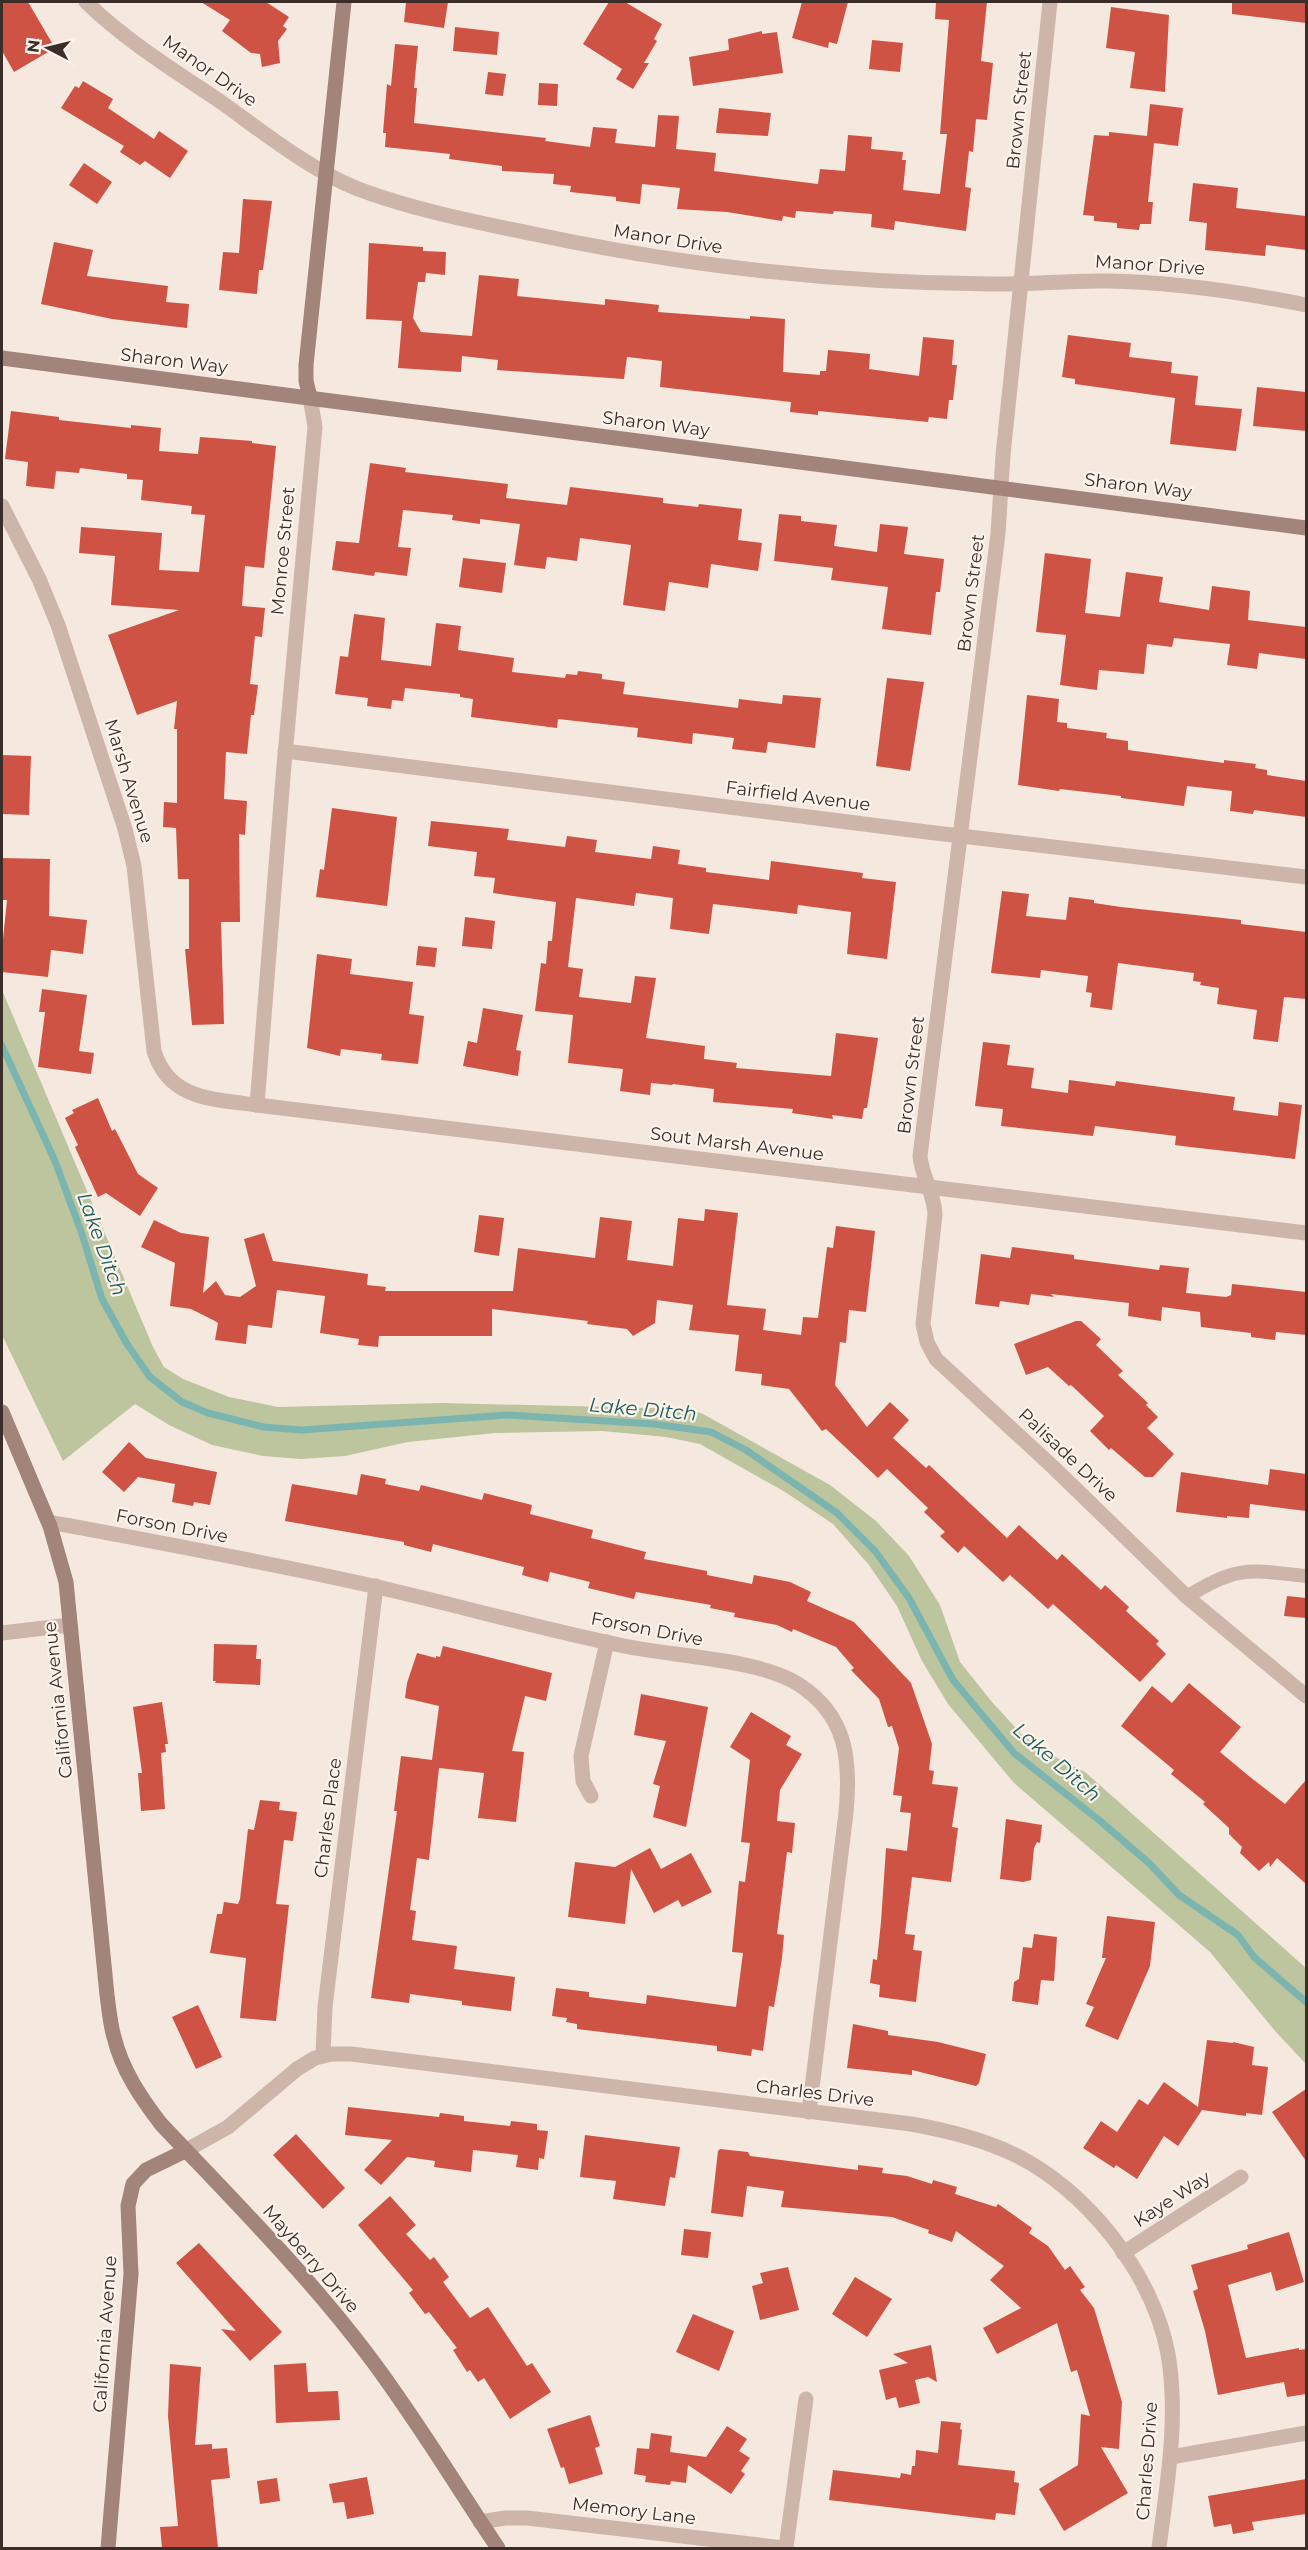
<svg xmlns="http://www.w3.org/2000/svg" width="1308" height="2550" viewBox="0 0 1308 2550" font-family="Montserrat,sans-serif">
  <rect width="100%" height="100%" fill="#f5e8df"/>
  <path fill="#bdc59e" d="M2,990L153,1347L164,1367L183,1379L229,1397L278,1407L442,1403L690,1409L703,1414L830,1485L876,1521L909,1556L940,1605L960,1662L992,1702L1023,1736L1059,1759L1085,1772L1306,1968V2064L1276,2032L1210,1952L1014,1783L948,1704L922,1661L897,1606L869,1565L833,1524L785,1492L700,1444L666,1437L602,1431L495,1433L408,1442L345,1456L301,1459L263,1456L212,1445L169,1425L135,1404L63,1461L2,1335Z"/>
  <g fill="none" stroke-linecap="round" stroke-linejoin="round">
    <path stroke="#7cb4af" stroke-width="7" d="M2,1046L55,1161L82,1234L102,1299L127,1344L150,1377L182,1402L208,1413L263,1427L302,1430L507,1415L654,1424L711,1432L746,1450L837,1513L875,1551L909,1598L953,1680L1014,1753L1099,1820L1150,1864L1179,1895L1238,1935L1254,1957L1306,2002"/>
  </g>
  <g fill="#ce5344">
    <path d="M2,2H28L55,48L14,72L2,51Z"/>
    <path d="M201,2H266L289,17L283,26L287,29L278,41L280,63L262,67L260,54L251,53L222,31L230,20Z"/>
    <path d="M406,2H448L444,28L404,22Z"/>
    <path d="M609,2H625L662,24L654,39L657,41L644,63H649L633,89L616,79L622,69L583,44Z"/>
    <path d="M802,2H848L837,44L829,42L828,48L792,38Z"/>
    <path d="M936,2H987L981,61L993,63L987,120L976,119L973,152L969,151L965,187L971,188L966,231L895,221L894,230L871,227L872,214L834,211L833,214L796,211L795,218L783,216L782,221L727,212L677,209L680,188L642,184L640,204L616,201V197L570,192L571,186L553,184L554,174L502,171V166L449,159L450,154L385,147L386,133H383L387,84L391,86L395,44L418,46L414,88H417L414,123L546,138L545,141L590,147L593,127L617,129L615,143L655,147L658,115L679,116L676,149L716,153L714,171L818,184L820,169L845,171L848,135L872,137L871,149L903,152L902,160H906L903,190L940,194L947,134H940L949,20L935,19Z"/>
    <path d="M1232,2H1306V23L1232,14Z"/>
    <path d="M1111,7L1169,15L1165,92L1130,88L1135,52L1106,48Z"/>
    <path d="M455,27L499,32L497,55L453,51Z"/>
    <path d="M762,31V34L777,32L783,73L693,86L689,57L729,50L728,39Z"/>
    <path d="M872,40L903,43L900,72L869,69Z"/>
    <path d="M488,72L506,74L503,96L485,94Z"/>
    <path d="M83,81L113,99L108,108L154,139L159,131L188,151L170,178L145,161L140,165L120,152L124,146L61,108L75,86L79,88Z"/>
    <path d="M539,83L558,84L557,106L538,105Z"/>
    <path d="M1150,104L1183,108L1178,146L1154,143L1148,202H1153L1151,224H1140L1139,230L1117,228V223L1094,221V216L1083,215L1094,135L1109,136V132L1147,136Z"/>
    <path d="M719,108L771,113L768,136L716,133Z"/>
    <path d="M84,163L112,182L97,204L69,185Z"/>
    <path d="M1193,183L1238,188L1236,208L1306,216V250L1266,245L1265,256L1205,250L1207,223L1189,221Z"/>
    <path d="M243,199L272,201L263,270H259L257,294L219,290L223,252L239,253Z"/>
    <path d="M54,242L93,250L87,276L168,286L166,302L189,304L187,328L112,319L41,304Z"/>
    <path d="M369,243L423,247V251L446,252L445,275L426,273L425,282H418L413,318L421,332L472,336L479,275L519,279L517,296L605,305V299L659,305L658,312L750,319V316L785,319L783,372L820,375V371H826L828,350L870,354L869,369L919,376L923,337L954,340L952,365H957L953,400H949L947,419L929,417L928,422L818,411V415L790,412L791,402L660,387L662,361L627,357L624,379L497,370L498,360L462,356L461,372L398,368L402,321L366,319Z"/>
    <path d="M1068,335L1131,343L1129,357L1172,362L1171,373L1198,376L1195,405L1242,409L1236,451L1170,444L1175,398L1075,384V379L1062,377Z"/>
    <path d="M1257,387L1306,392V431L1253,426Z"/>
    <path d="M11,411L59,417V420L131,428V425L161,428L159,451L198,454L200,437L252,441V443L276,446L264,568L245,566L242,606L265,608L262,637L255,636L250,684L258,685L254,715H251L247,754L226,752L224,799L247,801L245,835L239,834L240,922H221L224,1024L192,1025L185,949H189V879H178L176,828L163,827L164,802L177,803V729H174L177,701L137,715L108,635L179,610L111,605L115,556L79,553L81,527L162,533L159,570L199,572L205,515L191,514L192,506L141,500L143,480L127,479V474L80,468L79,473L56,471L54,489L26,486L28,462L5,459Z"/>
    <path d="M370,463L406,468L405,472L508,484L506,498L567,505L570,487L663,498V503L698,507L699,504L742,509L738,540L762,543L758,571L711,564L708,588L669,582L665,611L623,605L631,545L580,538L577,561L547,557L545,569L514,565L520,524L480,519V524L452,520L453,515L403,510L398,547L411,548L407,576L375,572L374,576L332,570L336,541L359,543Z"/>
    <path d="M779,514L801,516V521L837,525L834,546L877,552L880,524L908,527L904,554L944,559L940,592H936L931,635L882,629L888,587L831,580L833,568L774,561Z"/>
    <path d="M1045,553L1091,559L1085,613L1120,617L1126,572L1163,577L1159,602L1209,610L1212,586L1250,591L1248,620L1306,627V659L1259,653L1257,669L1227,665L1230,644L1174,638L1172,647L1147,644L1144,674L1099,670L1097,690L1060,685L1066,635L1036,632Z"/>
    <path d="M463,558L506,563L502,593L459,587Z"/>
    <path d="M354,614L385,618L381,660L431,666L436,623L461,626L458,650L514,658L512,672L565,678L566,674L577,675L578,671L602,674V679L625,682L623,694L738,708L739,699L782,704L783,695L821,698L815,748L768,742L766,753L732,749L734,738L693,733L692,744L637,737L638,728L558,719L557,728L471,717L473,699L460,697V694L405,688L403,701L392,700L391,709L367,706L368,698L335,694L340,656L348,657Z"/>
    <path d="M887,678L924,682L910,771L876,766Z"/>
    <path d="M1027,695L1059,699L1057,722L1067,723V728L1107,733L1106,738L1128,741V750L1224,763V760L1256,764L1255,768L1267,770V775L1306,781V817L1254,810L1253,814L1230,811L1232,791L1187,786L1184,806L1121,798V796L1060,789L1059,791L1018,785Z"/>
    <path d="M2,755L31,756L29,815L2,814Z"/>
    <path d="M332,808L397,817L387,906L316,897L320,869L324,870Z"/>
    <path d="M431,821L509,829L507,840L565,847L567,836L597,840L595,852L651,859L653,846L680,850L678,864L706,868V872L769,880L771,861L863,873L862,878L896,882L887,959L847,954L851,912L798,905L797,914L713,904L709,934L670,929L673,898L636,893L634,906L576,898L568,967L583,969L579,997L631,1003L635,976L656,978L646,1038L705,1046L704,1059L737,1063L736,1068L831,1076L836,1033L878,1038L867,1108H864L862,1119L832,1115L833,1119L792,1113L793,1109L713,1102L714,1089L673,1084L672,1085L651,1083L650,1095L620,1091L623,1069L568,1063L573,1015L535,1011L541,963L546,964L548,941H552L556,902L493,893L495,878L474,876L477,852L428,846Z"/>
    <path d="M2,858L50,859L49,916L87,920L83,954L51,950L48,977L2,972V949L7,900H2Z"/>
    <path d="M1002,891L1029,894L1026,916L1066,920L1069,897L1094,900V903L1121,907L1241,920V924L1306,932V999L1284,997L1278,1042L1253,1039L1257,1010L1217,1004L1219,988L1200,985L1201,982L1193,981L1194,973L1118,963L1112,1010L1090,1007L1092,993L1086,992L1088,976L1041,970L1040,978L991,973Z"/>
    <path d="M465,917L495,921L492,949L462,946Z"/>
    <path d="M418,946L437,948L435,967L416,965Z"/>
    <path d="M317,954L352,959L350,974L413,982L409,1014L424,1016L418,1064L381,1060L382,1054L341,1049L340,1056L307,1048Z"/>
    <path d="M42,989L87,995L79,1051L94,1053L91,1074L38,1067L45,1012H39Z"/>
    <path d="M483,1008L523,1015L516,1050L521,1051L518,1076L463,1066L468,1041L477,1043Z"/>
    <path d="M983,1042L1010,1045L1007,1065L1034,1068L1031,1088L1068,1093L1069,1080L1115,1086L1116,1081L1235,1097L1233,1110L1278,1116L1279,1102L1302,1105L1295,1159L1190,1147L1175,1145L1176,1136L1095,1126L1093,1136L1001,1126L1003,1109L975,1106Z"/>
    <path d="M98,1098L112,1131L115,1129L138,1174L158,1188L140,1216L106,1193L98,1197L75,1147L78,1145L65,1118L74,1113L72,1110Z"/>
    <path d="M705,1209L738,1213L727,1305L766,1309L763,1330L801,1335L803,1317L818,1318L827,1247L833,1248L836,1226L875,1231L866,1312L849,1310L846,1343L840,1342L835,1385L867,1427L890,1402L909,1420L893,1438L926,1468L929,1465L1007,1538L1019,1525L1057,1560L1062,1554L1101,1590L1105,1585L1129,1607L1126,1611L1159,1641L1156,1644L1166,1654L1140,1682L1053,1604L1048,1609L1010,1575L1003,1582L964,1546L958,1553L940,1536L945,1532L924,1512L928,1508L887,1469L878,1478L826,1429L822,1431L789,1389L761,1385L762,1374L735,1371L739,1335L689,1330L693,1305L657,1300L655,1323L633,1336L627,1329L587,1324L588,1321L492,1309V1336H379L378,1347L358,1345L359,1339L320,1333L325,1296L277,1290L272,1328L248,1325L246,1344L215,1340L218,1323L215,1321L191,1309L170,1306L175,1263L141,1247L154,1220L181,1233L209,1237L203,1293L216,1281L225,1295L240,1297L256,1286L244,1239L264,1233L273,1261L368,1274L367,1285L386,1287L385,1291H513L518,1248L595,1258L600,1217L632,1221L627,1260L673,1266L678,1218L704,1221Z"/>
    <path d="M479,1215L504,1218L499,1256L474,1252Z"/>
    <path d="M1012,1247L1074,1255V1259L1159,1270L1160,1265L1189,1268L1186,1293L1226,1297L1231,1295L1232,1284L1306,1292V1335L1276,1332L1275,1340L1251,1337V1333L1201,1327L1200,1312L1162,1307L1161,1321L1128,1316L1129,1303L1051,1294L1054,1297L1031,1294L1029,1305L1000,1301L999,1307L975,1304L981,1254L1010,1258Z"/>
    <path d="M1076,1321H1081L1101,1339L1096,1345L1123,1371L1118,1375L1148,1403L1146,1405L1158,1417L1147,1428L1174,1454L1153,1477H1145L1111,1448L1109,1450L1090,1431L1104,1416L1071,1385L1069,1386L1048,1367L1026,1375L1014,1344Z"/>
    <path d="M129,1442L146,1458L217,1472L210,1505L194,1502L193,1506L172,1502L175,1484L138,1477L124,1492L102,1472Z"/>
    <path d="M1270,1469L1306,1474V1511L1250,1504L1249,1518L1227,1516V1518L1176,1512L1181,1472L1268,1485Z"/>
    <path d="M361,1474L386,1479L385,1484L419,1491L421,1485L482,1500L484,1493L532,1505L530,1514L593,1530L591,1538L646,1552L644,1559L707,1571V1575L752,1584L754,1575L790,1582L811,1592L807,1601L854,1622L911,1683L932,1744L929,1770L934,1771L932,1784L958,1787L952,1827L958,1828L951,1882L912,1877L905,1934L915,1935L913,1950L922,1951L916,2002L879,1997L880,1985L870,1983L873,1959L877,1960L881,1922L886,1848L907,1851L911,1813L900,1812L902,1796L893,1795L899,1748L892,1726L888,1727L879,1699L851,1670L854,1668L836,1647L793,1629L792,1632L777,1625L734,1617L735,1613L710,1608L711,1605L636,1592L634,1599L588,1588L590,1582L550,1572L548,1582L522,1575L524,1567L433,1544L431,1552L404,1545V1542L285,1521L292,1484L357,1495Z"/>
    <path d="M1287,1596L1306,1598V1618L1284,1616Z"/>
    <path d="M214,1644L257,1645L256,1659H261L260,1685L215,1683L216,1681H213Z"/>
    <path d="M443,1646L552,1673L546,1701L525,1696L512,1751L524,1752L516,1822L478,1818L484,1773L439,1768L429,1860L417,1858L410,1910L416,1911L412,1940L457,1946L454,1969L515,1977L511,2011L462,2005V2001L410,1994L409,2003L371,1998L397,1811H394L401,1756L432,1760L439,1706L405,1698L407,1683L417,1653L436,1658V1656L440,1657Z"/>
    <path d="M1189,1683L1241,1727L1220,1752L1250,1777L1285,1804L1306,1780V1884L1277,1858L1270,1867L1269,1862L1259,1871L1240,1853L1242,1847L1229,1834V1828L1203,1804L1205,1802L1171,1774L1174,1770L1121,1726L1152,1686L1172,1703Z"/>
    <path d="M641,1694L708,1707L686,1827L653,1817L660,1786L653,1784L666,1741L634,1735Z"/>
    <path d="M162,1702L168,1744H165L166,1752L161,1753L165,1809L141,1811L138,1773H142L133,1707Z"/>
    <path d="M751,1712L791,1736L786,1745L802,1754L780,1790L777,1821L795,1823L792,1853L787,1852L777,1934L784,1935L782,1958L774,2007L769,2006L763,2051L752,2049L751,2056L717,2051V2046L577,2029V2024L566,2022L567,2018L552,2016L556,1988L589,1992V1997L646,2004L647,1995L736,2007L743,1953L732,1952L739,1881L745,1882L750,1843L741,1842L750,1760L730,1747Z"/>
    <path d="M260,1800L280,1802L279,1810L297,1812L293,1841L284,1840L276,1904L289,1905L276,2021L240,2018L246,1958L210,1953L217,1914H222L224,1902L238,1904L240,1899L248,1829L254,1830Z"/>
    <path d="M1006,1819L1042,1825L1040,1843L1037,1842L1034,1848L1031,1880L1023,1882L1000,1879Z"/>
    <path d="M650,1848L661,1869L691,1853L712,1892L682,1907L678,1900L654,1913L631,1869L625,1924L568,1917L575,1862L615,1867Z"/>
    <path d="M1107,1916L1155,1922L1150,1966L1118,2040L1085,2026L1094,2007L1086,2004L1106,1958H1102Z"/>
    <path d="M1034,1934L1057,1937L1054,1981L1041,1980L1038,2005L1012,2001L1014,1982L1019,1979L1023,1947L1032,1948Z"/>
    <path d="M198,2005L222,2057L196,2069L172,2017Z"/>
    <path d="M853,2024L888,2031V2035L938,2042L986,2054L979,2083L976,2086L912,2070V2075L847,2068Z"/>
    <path d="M1207,2040L1233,2043V2042L1254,2047L1252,2065L1268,2067L1262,2115L1246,2113V2116L1202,2110L1178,2146L1164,2136L1137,2179L1116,2165L1114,2168L1083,2148L1101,2121L1117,2132L1139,2099L1148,2105L1164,2082L1198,2107Z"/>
    <path d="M1306,2089V2161L1272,2112Z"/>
    <path d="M348,2107L439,2117L440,2113L464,2116V2121L510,2126L511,2121L537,2124V2130L548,2131L544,2159L539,2158L538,2170L516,2167L518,2155L473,2150L471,2172L434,2167L435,2161L407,2157L381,2185L364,2170L392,2140L345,2135Z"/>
    <path d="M296,2134L345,2188L323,2209L273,2155Z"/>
    <path d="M585,2135L680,2147L675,2178L670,2177L665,2206L613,2199L616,2181L580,2177Z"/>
    <path d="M720,2149L748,2152L750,2156L858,2170V2165L883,2168L882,2173L907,2176L932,2184L933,2180L957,2187L955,2194L996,2207L998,2204L1032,2228L1029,2233L1048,2246L1065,2270L1070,2266L1085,2287L1080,2290L1094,2308L1122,2402L1119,2449L1101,2447L1128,2493L1064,2531L1039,2489L1078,2465L1081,2414L1090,2416L1077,2370L1071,2372L1057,2323L997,2354L983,2328L1021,2308L990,2280L1004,2266L956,2231L952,2242L928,2233L929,2230L892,2217L781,2207L784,2191L747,2186L743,2217L711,2213L718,2151Z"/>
    <path d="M390,2196L416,2225L406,2234L430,2260L434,2257L449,2277L443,2282L470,2318L488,2307L527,2366L532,2363L551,2392L510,2419L484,2378L478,2382L470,2370L467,2372L453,2350L457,2348L429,2312L425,2314L409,2293L413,2290L358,2225Z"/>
    <path d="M684,2229L711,2232L708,2258L681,2255Z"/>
    <path d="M1289,2232L1304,2282L1276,2291L1271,2272L1228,2285L1246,2358L1299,2348V2350L1306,2349V2394L1287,2397L1284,2382L1218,2395L1205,2331L1193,2291L1198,2289L1191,2265L1248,2249L1247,2245Z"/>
    <path d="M199,2243L282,2332L250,2361L221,2329L236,2331L176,2263Z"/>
    <path d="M788,2267L799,2310L760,2320L752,2286L763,2283L760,2273Z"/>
    <path d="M855,2277L892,2299L867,2337L832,2314Z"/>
    <path d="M693,2314L734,2331L719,2371L676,2352Z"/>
    <path d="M931,2345L937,2382L928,2377L915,2380L920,2403L899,2408L896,2397L886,2400L879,2370L908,2363L893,2354Z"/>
    <path d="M306,2363L308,2392L338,2391L340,2420L276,2423L274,2365Z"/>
    <path d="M170,2364L201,2367L195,2445L212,2444V2449L227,2448L230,2478L211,2480L218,2548H162L160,2527L178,2526L168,2416Z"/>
    <path d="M590,2415L600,2446L595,2448L603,2474L569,2484L564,2467L561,2468L547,2429Z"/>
    <path d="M941,2421L961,2423L960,2429L962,2430L958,2465L1015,2471L1014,2482L1019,2483L1015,2515L996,2513L995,2520L829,2500L833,2470L900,2478L901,2473L911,2475L912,2466H915L916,2450L938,2453Z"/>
    <path d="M727,2426L747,2439L739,2451L750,2458L741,2471L745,2474L731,2494L688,2465L686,2483L671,2481L670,2485L645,2482L646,2476L634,2474L637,2448L649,2449L651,2433L672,2436L670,2452L706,2457Z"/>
    <path d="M367,2477L374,2514L347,2519L344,2502L333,2503L329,2484Z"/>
    <path d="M277,2478L280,2501L260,2504L257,2481Z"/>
    <path d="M1306,2479V2514L1252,2522L1254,2530L1233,2534L1231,2524L1214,2527L1208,2496Z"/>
  </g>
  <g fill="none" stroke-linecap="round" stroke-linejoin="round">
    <path stroke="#ceb5aa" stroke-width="14" d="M1187,1597C1236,1565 1251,1570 1306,1576"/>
    <g stroke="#ceb5aa" stroke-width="15">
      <path d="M86,2C126,41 175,71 221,102C263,132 310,170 358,189C414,210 475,222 534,234C684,266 836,283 991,284C1030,285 1068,280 1107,281C1174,282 1241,292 1306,305"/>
      <path d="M1050,2L1003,455L998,534L920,1156C922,1178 934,1192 935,1214L923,1324L927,1342L936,1359L1053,1467L1187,1597L1306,1696"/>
      <path d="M2,506L39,579L58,625L125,829L134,866L154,1051C169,1100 213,1099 257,1105L1306,1233"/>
      <path d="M285,751L927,832L1306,877"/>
      <path d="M257,1105L283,777L315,427L310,397"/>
      <path d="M49,1522C157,1542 266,1562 373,1586C457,1605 540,1629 624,1646C671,1656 759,1659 798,1684C847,1715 851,1760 846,1813L809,2112"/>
      <path d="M2,1633L70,1625"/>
      <path d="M591,1796L583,1781L581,1756L607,1642"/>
      <path d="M323,2055L325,2007L376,1586"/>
      <path d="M185,2151L228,2127L297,2069L315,2058L332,2054H351L911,2124C945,2130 979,2138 1011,2153C1085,2187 1153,2273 1168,2354C1179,2418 1167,2484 1159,2548"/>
      <path d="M1123,2253L1241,2177"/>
      <path d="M1171,2457L1306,2433"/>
      <path d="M480,2522L505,2518H527L784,2548"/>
      <path d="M786,2548L806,2399"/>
    </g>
    <g stroke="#a2847b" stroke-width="15">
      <path d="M2,358L1306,528"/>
      <path d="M310,397L306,381V365L344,2"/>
      <path d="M2,1412L50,1526L66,1582L107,1995C109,2009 110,2024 114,2037C122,2070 141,2098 161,2124C232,2199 306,2273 368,2355C415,2417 455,2484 498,2548"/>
      <path d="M108,2548L131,2274L128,2206L133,2184L146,2170L185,2151"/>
    </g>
  </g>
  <g text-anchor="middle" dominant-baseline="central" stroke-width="4.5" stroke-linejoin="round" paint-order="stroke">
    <g font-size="18" fill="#3b2d2a" stroke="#fbf3ec">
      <text transform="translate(210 71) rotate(35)">Manor Drive</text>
      <text transform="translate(1019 110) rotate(-84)">Brown Street</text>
      <text transform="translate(668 239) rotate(9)">Manor Drive</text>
      <text transform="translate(1150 265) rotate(4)">Manor Drive</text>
      <text transform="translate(174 361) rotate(7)">Sharon Way</text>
      <text transform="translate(656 424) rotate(7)">Sharon Way</text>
      <text transform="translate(1138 486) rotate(7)">Sharon Way</text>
      <text transform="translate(283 551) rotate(-85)">Monroe Street</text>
      <text transform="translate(971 593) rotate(-83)">Brown Street</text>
      <text transform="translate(129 781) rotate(73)">Marsh Avenue</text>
      <text transform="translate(798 796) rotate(7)">Fairfield Avenue</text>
      <text transform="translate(911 1075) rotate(-83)">Brown Street</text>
      <text transform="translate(737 1144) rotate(7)">Sout Marsh Avenue</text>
      <text transform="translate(1068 1455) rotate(43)">Palisade Drive</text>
      <text transform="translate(172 1526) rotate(11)">Forson Drive</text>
      <text transform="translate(647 1629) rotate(11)">Forson Drive</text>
      <text transform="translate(58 1700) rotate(-96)">California Avenue</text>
      <text transform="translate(328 1818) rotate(-83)">Charles Place</text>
      <text transform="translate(815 2093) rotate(7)">Charles Drive</text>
      <text transform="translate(1172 2199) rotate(-33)">Kaye Way</text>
      <text transform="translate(311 2259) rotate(49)">Mayberry Drive</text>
      <text transform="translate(105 2334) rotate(-86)">California Avenue</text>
      <text transform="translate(1147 2461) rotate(-86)">Charles Drive</text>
      <text transform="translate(634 2511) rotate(7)">Memory Lane</text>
    </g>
    <g font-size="20" font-style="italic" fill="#1c605c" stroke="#fbf3ec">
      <text transform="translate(102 1244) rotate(70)">Lake Ditch</text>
      <text transform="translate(643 1409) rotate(5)">Lake Ditch</text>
      <text transform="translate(1057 1762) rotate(41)">Lake Ditch</text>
    </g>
  </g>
  <rect width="1308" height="2550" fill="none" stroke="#3b2d2a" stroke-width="6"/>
  <g transform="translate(48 48) rotate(277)" stroke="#fbf3ec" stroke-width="4.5" paint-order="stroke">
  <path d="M0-4.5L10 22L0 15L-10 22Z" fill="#3b2d2a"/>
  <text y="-9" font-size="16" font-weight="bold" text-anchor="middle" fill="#3b2d2a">N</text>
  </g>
</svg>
